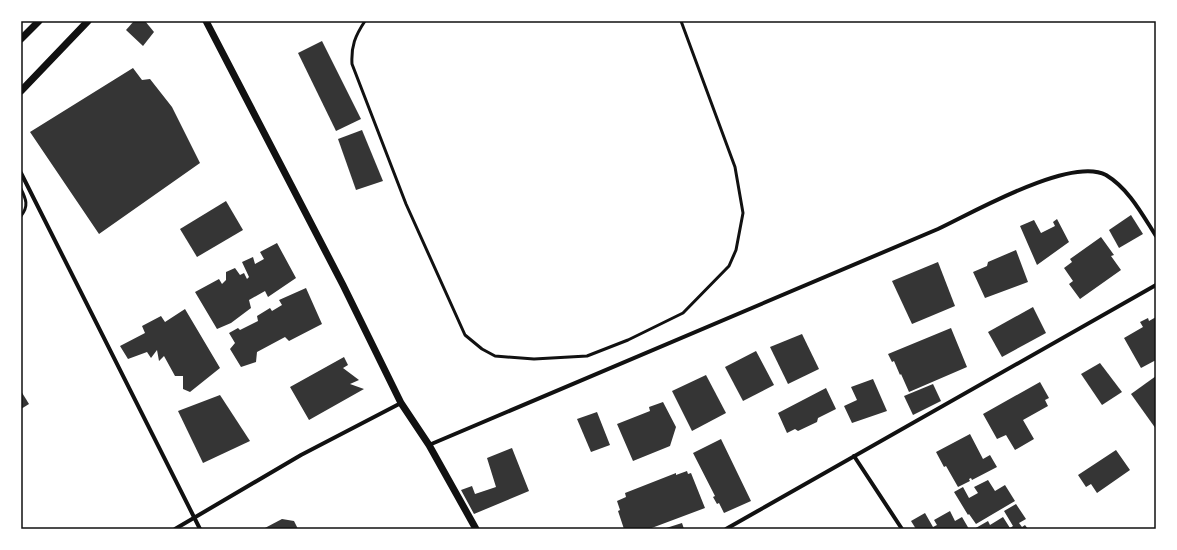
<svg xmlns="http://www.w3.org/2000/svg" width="1177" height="550" viewBox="0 0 1177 550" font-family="'Varela Round',sans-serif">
  <rect width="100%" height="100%" fill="#fff"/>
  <g fill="#353535">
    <path d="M134,21H145L154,32L143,46L126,30Z"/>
    <path d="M322,41L361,119L336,131L298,53Z"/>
    <path d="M133,68L142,80L150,79L172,107L200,163L99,234L30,132Z"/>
    <path d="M362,130L383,181L356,190L338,139Z"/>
    <path d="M226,201L243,230L197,257L180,229Z"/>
    <path d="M1131,215L1143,234L1119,248L1109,230Z"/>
    <path d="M1057,219L1069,242L1037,265L1020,226L1034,220L1041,233L1055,226L1053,222Z"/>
    <path d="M1101,237L1114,255L1111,256L1121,270L1080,299L1069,284L1073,281L1064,268L1072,262L1070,259Z"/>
    <path d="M277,243L296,278L268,297L265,291L249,300L251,308L231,323L217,329L195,292L219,279L222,284L226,280V272L235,268L240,275L244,273L247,279L249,277L242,262L253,257L255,264L264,259L260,252Z"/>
    <path d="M1016,250L1028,282L985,298L973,272L987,266L988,262Z"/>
    <path d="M938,262L955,306L912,324L892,281Z"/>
    <path d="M306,288L322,324L289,341L285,337L257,352L256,362L241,367L230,349L235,343L229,333L238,328L240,330L258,321L257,316L270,308L272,311L282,305L279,300Z"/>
    <path d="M1033,307L1046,333L1002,357L988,332Z"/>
    <path d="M185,309L220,368L190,392L183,389V376H175L164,356L159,361L157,350L151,358L147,352L128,359L120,346L145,333L142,326L161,316L165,322Z"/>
    <path d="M1156,317V360L1141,368L1124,338L1143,327L1140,322L1148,318L1149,321Z"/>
    <path d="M951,328L967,367L909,392L901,374L900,375L894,361L892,362L888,354Z"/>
    <path d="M802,334L819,369L788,384L770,347Z"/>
    <path d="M756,351L774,385L743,401L725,367Z"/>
    <path d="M344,357L348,365L343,368L359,380L350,384L364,389L309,420L290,387Z"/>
    <path d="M1100,363L1122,392L1102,405L1081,374Z"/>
    <path d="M706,375L726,413L692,431L672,391Z"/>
    <path d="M1156,376V429L1131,394Z"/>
    <path d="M873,379L887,411L852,423L844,406L857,400L851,387Z"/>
    <path d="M1040,382L1049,398L1045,400L1048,406L1023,420L1034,439L1015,450L1006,435L997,439L983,414Z"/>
    <path d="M933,384L941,401L913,415L904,396Z"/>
    <path d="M826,388L836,409L818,418L817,422L798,431L795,429L787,433L778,413Z"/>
    <path d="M21,391L29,404L21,409Z"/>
    <path d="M220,395L250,441L203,463L178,411Z"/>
    <path d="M663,402L676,427L670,446L633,461L617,424L650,411L649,407Z"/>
    <path d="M597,412L610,445L591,452L577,419Z"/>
    <path d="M970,434L983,459L990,455L997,467L972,480L971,478L969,479L970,481L958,487L946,466L944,467L936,452Z"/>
    <path d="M721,439L751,501L724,513L719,503L717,504L713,497L715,496L693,453Z"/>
    <path d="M512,448L529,491L474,514L461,490L472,486L475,494L496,487L487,458Z"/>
    <path d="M1116,450L1130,470L1097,493L1091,484L1086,487L1078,475Z"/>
    <path d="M687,471L688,474L691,473L705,508L649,529H624L618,511L620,510L617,501L626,497L625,493L676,473V475Z"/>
    <path d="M988,480L995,491L1005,485L1015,501L976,524L969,514L968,515L954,492L963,487L969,498L978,493L974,487Z"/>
    <path d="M1016,504L1026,519L1019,523L1022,527L1025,525L1028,529H974L988,521L990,525L1003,517L1010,528L1013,526L1004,511Z"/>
    <path d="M950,511L955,521L962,517L969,529H916L911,521L925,513L933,527L937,525L934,520Z"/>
    <path d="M282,519L294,521L298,529H263Z"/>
    <path d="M682,523L684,529H663Z"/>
  </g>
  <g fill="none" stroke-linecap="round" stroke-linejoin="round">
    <g stroke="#111" stroke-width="3">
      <path d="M365,21C355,36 351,46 352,64L406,204L465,335L482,349L495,356L534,359L587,356L628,340L683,313L729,266L736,250L743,213L735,167L681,21"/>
      <path d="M21,189C26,199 29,206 21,216"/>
    </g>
    <g stroke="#111" stroke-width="4">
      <path d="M21,173L200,529"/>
      <path d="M429,445L938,229C972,213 1071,156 1106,175C1129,189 1142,214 1156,236"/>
      <path d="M854,456L902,529"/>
      <path d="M175,529L301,455L401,403"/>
      <path d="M726,529L1156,285"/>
    </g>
    <g stroke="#111" stroke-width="7">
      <path d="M206,21L343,285L401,403L429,445L476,529"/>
      <path d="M21,39L39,21"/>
      <path d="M21,91L88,21"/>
    </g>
  </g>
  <rect width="1177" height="550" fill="none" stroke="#ffffff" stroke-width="44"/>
  <rect x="22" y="22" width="1133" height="506" fill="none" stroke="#111" stroke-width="1.5"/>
</svg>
